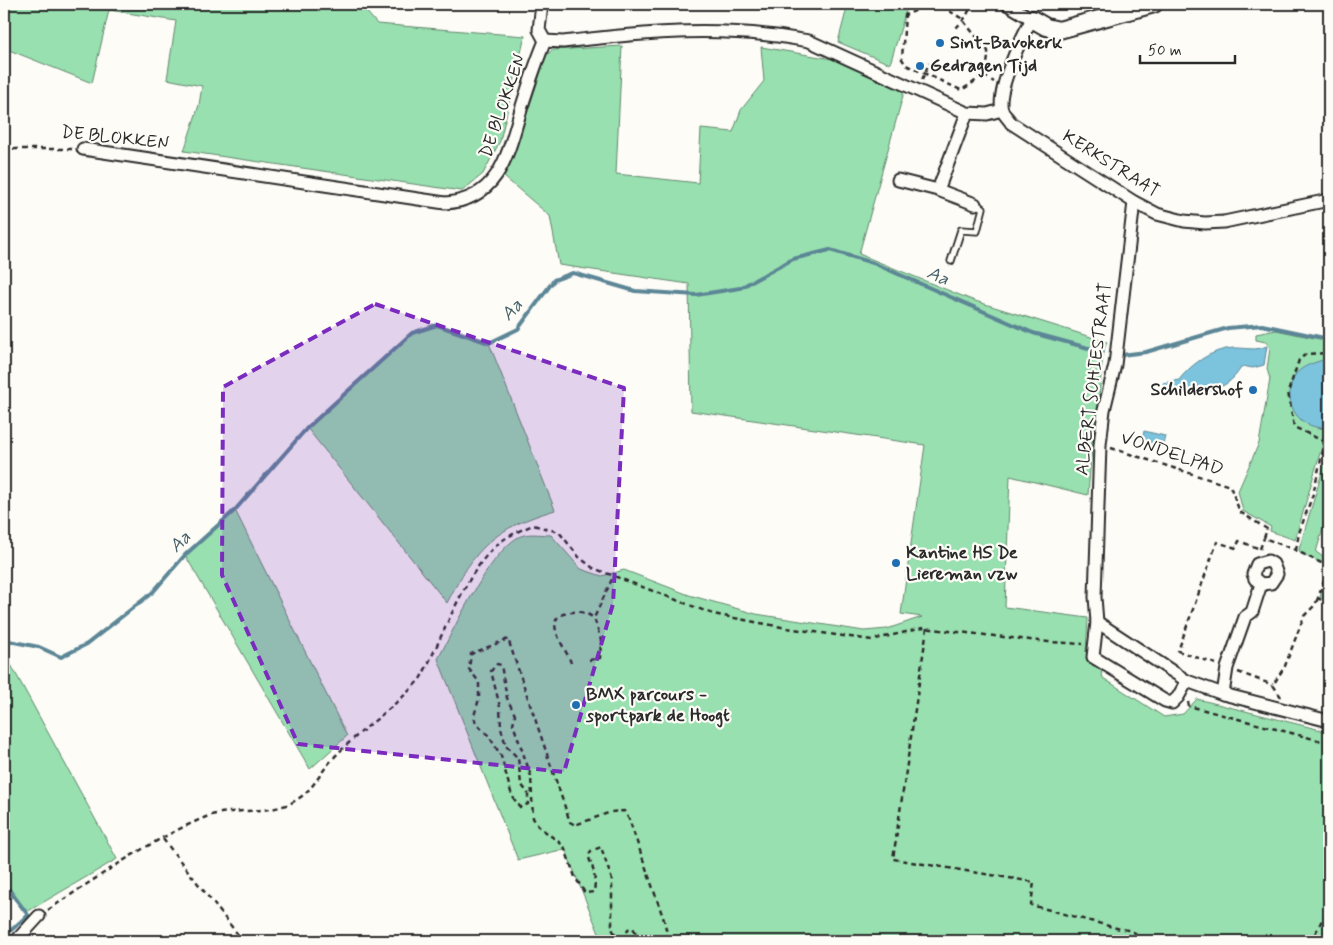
<svg xmlns="http://www.w3.org/2000/svg" width="1333" height="945" viewBox="0 0 1333 945" font-family="Mynerve,sans-serif">
  <rect width="100%" height="100%" fill="#fdfcf7"/>
  <filter id="ink" filterUnits="userSpaceOnUse"><feTurbulence type="fractalNoise" baseFrequency=".02" numOctaves="2"/><feDisplacementMap in="SourceGraphic" scale="10" xChannelSelector="R" yChannelSelector="G"/><feConvolveMatrix kernelMatrix="1 2 1 2 8 2 1 2 1" color-interpolation-filters="sRGB"/></filter>
  <g filter="url(#ink)">
    <g fill="#98e0af" stroke="#62866d">
      <path d="M4,4H360L377,24L525,36L500,141L483,174L462,191L184,151L199,105L202,86L167,79L176,21L109,10L92,83L4,48Z"/>
      <path d="M848,4H908L890,64L838,42Z"/>
      <path d="M622,46L616,174L698,183L701,129L733,132L741,110L764,81L761,47L832,59L904,92L859,254L972,300L1107,342L1103,352L1096,432H1093L1088,495L1010,476L1005,607L1088,618L1086,652L1100,666L1103,678L1164,717L1183,714L1197,699L1329,732V928L1322,941H602L565,849L518,860L438,659C453,631 494,542 524,535C532,533 543,535 551,535L581,569L602,576L624,570L689,595L756,614L864,631L887,629L922,617L901,614L925,445L691,411L689,284L559,265L550,216L503,176L523,126L546,56L552,50Z"/>
      <path d="M437,325L489,343L555,510C494,528 475,548 447,603L307,428L412,333Z"/>
      <path d="M1276,330L1329,341V360H1323L1317,429L1329,427V438L1323,443L1295,540L1270,531L1271,527L1243,511L1238,491L1259,443L1270,379L1267,369L1270,348L1266,342L1256,340V334Z"/>
      <path d="M1329,449V509L1316,552L1329,561V566L1300,553L1299,549Z"/>
      <path d="M235,510L347,736L310,769L185,555Z"/>
      <path d="M1329,570V603L1320,597Z"/>
      <path d="M4,652L117,859L25,913L4,887Z"/>
    </g>
    <g fill="#7cc3dd" stroke="#5c8696">
      <path d="M1267,346L1264,365L1253,368L1242,366C1224,398 1194,393 1163,386V383L1179,380C1192,363 1214,348 1236,348C1249,348 1253,351 1267,346Z"/>
      <path d="M1323,360H1329V427C1300,432 1281,404 1294,377C1299,367 1313,363 1323,360Z"/>
      <path d="M1144,431L1165,436L1163,445L1142,441Z"/>
    </g>
    <g fill="none" stroke-linecap="round" stroke-linejoin="round">
      <g stroke="#5c8696" stroke-width="4">
        <path d="M1121,355L1146,352L1228,328L1262,325L1329,339"/>
        <path d="M4,640L39,647L61,657L87,644L153,592L185,555L235,510L307,428L412,333L437,325L489,343L518,329L554,280L573,273L635,291L696,295L740,288L793,259L830,250L873,263L1033,333L1103,352"/>
        <path d="M4,883L28,915L8,933L4,941"/>
      </g>
      <g stroke="#2b2b2b" stroke-width="9">
        <path id="lane" d="M951,261L961,230L977,231L983,208L975,204"/>
      </g>
      <g stroke="#2b2b2b" stroke-width="15">
        <g id="street">
          <path d="M542,4L539,30L545,41"/>
          <path d="M1007,4L1032,19C1022,36 996,91 1002,110C1003,114 1009,119 1011,123L1134,202L1157,214L1184,221L1205,223L1224,222L1329,200"/>
          <path d="M545,41L563,42C648,32 723,25 809,41L967,113L987,114L1002,110"/>
          <path d="M83,149L445,203C501,200 509,149 522,106C529,84 536,62 545,41"/>
          <path d="M898,180L938,190L975,204"/>
          <path d="M938,190L967,113"/>
          <path d="M1134,202L1115,365L1104,410L1100,445L1095,597L1097,622L1093,657L1165,701L1172,703L1178,697L1187,681"/>
          <path d="M1097,622L1187,681L1223,694L1329,721"/>
          <path d="M1223,694L1227,668L1245,617L1252,612L1261,584L1271,583L1277,574L1273,564L1268,561L1257,564L1253,574L1255,579L1261,584"/>
          <path d="M16,941L39,916"/>
        </g>
      </g>
      <g stroke="#2b2b2b" stroke-width="20">
        <path id="secondary" d="M1032,19L1046,27L1059,30L1154,4"/>
      </g>
      <g stroke="#2b2b2b" stroke-width="2.5" stroke-dasharray="5 4" stroke-linecap="butt">
        <path d="M932,4L905,15L902,59L906,65L961,90C978,81 989,72 988,51L961,18L938,4"/>
        <path d="M956,28L966,17L972,4"/>
        <path d="M976,71L994,82"/>
        <path d="M922,80L929,63"/>
        <path d="M4,149H72"/>
        <path d="M1325,442L1294,427L1288,392L1299,360L1306,354L1329,353"/>
        <path d="M1111,448L1230,486L1240,512L1267,529L1264,538L1293,549L1329,567L1318,598L1329,605"/>
        <path d="M1260,549L1264,538"/>
        <path d="M1296,550L1299,533L1313,494L1325,442L1329,441"/>
        <path d="M927,628L893,859L1034,882L1031,905L1120,929C1130,930 1137,931 1141,941"/>
        <path d="M589,660L600,658L601,640L594,618L613,577"/>
        <path d="M571,663C567,649 540,618 567,613C578,610 585,612 594,618"/>
        <path d="M1216,664L1178,651L1217,542L1236,548L1239,541L1260,549"/>
        <path d="M1238,672L1273,685"/>
        <path d="M1281,697L1273,685L1285,666L1304,616L1315,605L1318,598"/>
        <path d="M1188,702L1189,706L1329,743"/>
        <path d="M163,839L243,941"/>
        <path d="M48,910C98,877 150,840 206,817C235,806 271,817 298,799C313,789 319,775 330,762C357,731 393,710 420,679C443,639 464,572 499,543C509,535 521,530 533,525L559,532L579,557L593,568L713,614L787,628L872,640L923,628L1048,642L1083,644"/>
        <path d="M620,941L612,929V880L601,847L591,851L588,856C594,869 596,878 594,892L585,893L575,877L564,846L538,826L533,818L531,776L513,724L515,715L507,698L501,665L497,664L491,671L500,707L501,728L506,746L518,758L521,784L528,793V804L520,807L512,796L501,756L489,736L476,724L474,716L479,699V682L469,669L471,654L508,639L570,822L575,825L611,812L624,811L629,819L664,920L668,938L666,941"/>
        <path d="M625,941L628,929L633,928L641,941"/>
        <path d="M1311,941L1329,907"/>
      </g>
      <use href="#lane" stroke="#fdfcf7" stroke-width="5.5"/>
      <use href="#street" stroke="#fdfcf7" stroke-width="11"/>
      <use href="#secondary" stroke="#fdfcf7" stroke-width="16"/>
    </g>
  </g>
  <path fill="#7b2cbf" fill-opacity="0.2" stroke="#7b2cbf" stroke-width="4" stroke-dasharray="10 6" stroke-linejoin="round" d="M375,304L624,388L613,604L564,772L298,744L222,575L223,387Z"/>
  <g fill="#1f6fb2" stroke="#fdfcf7" stroke-width="2">
    <circle cx="940" cy="43" r="5"/>
    <circle cx="920" cy="66" r="5"/>
    <circle cx="1253" cy="390" r="5"/>
    <circle cx="896" cy="563" r="5"/>
    <circle cx="576" cy="705" r="5"/>
  </g>
  <g text-anchor="middle" dominant-baseline="central" stroke-width="4.5" stroke-linejoin="round" paint-order="stroke">
    <g font-size="18" font-weight="bold" fill="#2b2b2b" stroke="#fdfcf7" text-anchor="start">
      <text x="950" y="43">Sint-Bavokerk</text>
      <text x="930" y="66">Gedragen Tijd</text>
      <text x="1243" y="390" text-anchor="end">Schildershof</text>
      <text x="906" y="553">Kantine HS De<tspan x="906" dy="21">Liereman vzw</tspan></text>
      <text x="586" y="695">BMX parcours -<tspan x="586" dy="21">sportpark de Hoogt</tspan></text>
    </g>
    <g font-size="18" fill="#2b2b2b" stroke="#fdfcf7">
      <text transform="translate(503 106) rotate(-71)">DE BLOKKEN</text>
      <text transform="translate(115 138) rotate(6)">DE BLOKKEN</text>
      <text transform="translate(1111 164) rotate(32)">KERKSTRAAT</text>
      <text transform="translate(1094 379) rotate(-83)">ALBERT SOHIESTRAAT</text>
      <text transform="translate(1172 454) rotate(18)">VONDELPAD</text>
    </g>
    <g font-size="19" font-style="italic" fill="#476069" stroke="#fdfcf7">
      <text transform="translate(938 276) rotate(23)">Aa</text>
      <text transform="translate(512 310) rotate(-47)">Aa</text>
      <text transform="translate(180 542) rotate(-45)">Aa</text>
    </g>
  </g>
  <rect width="1333" height="945" fill="none" stroke="#fdfcf7" stroke-width="20"/>
  <rect x="10" y="10" width="1313" height="925" fill="none" stroke="#2b2b2b" stroke-width="2" filter="url(#ink)"/>
  <path d="M1140 55v8h95v-8" fill="none" stroke="#2b2b2b" stroke-width="2.5"/>
  <text x="1148" y="55" font-size="15" fill="#2b2b2b" stroke="#fdfcf7" stroke-width="4" paint-order="stroke">50 m</text>
</svg>
